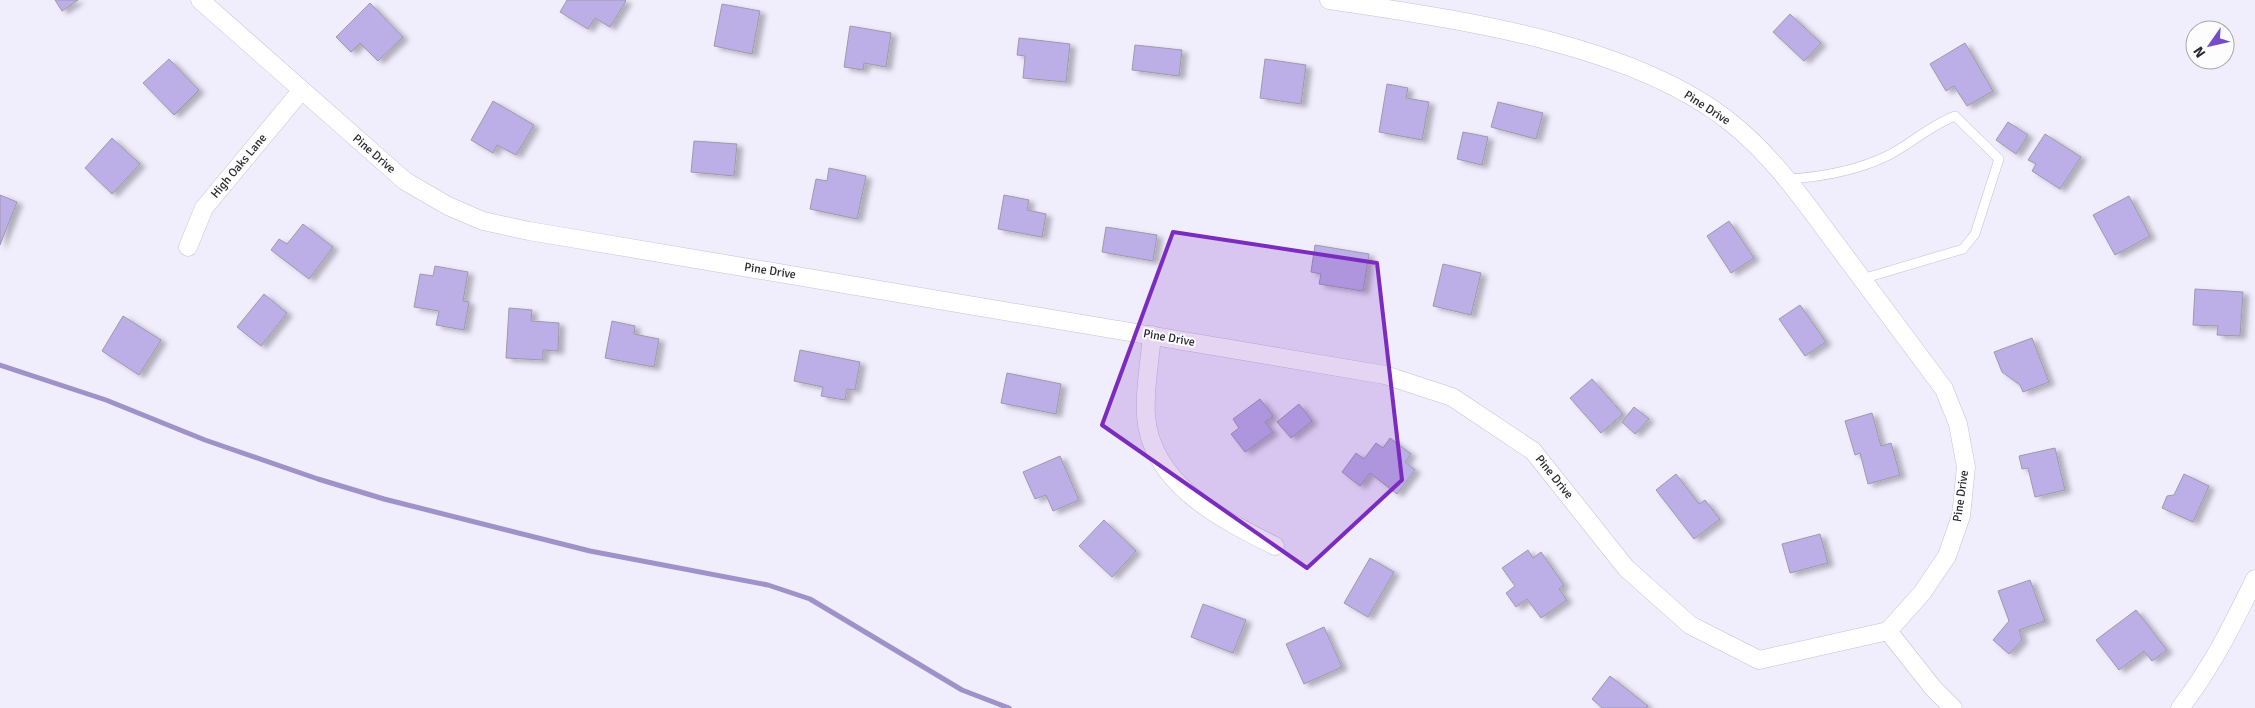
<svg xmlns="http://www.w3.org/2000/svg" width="2255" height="708" viewBox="0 0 2255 708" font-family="Signika,sans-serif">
  <defs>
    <filter id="shadow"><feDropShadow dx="5.5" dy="3" stdDeviation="2.5" flood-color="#0004"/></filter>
  </defs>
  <rect width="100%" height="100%" fill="#f0edfd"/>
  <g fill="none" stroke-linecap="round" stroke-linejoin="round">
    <path stroke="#9f92c9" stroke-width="5" d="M0,365L106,400L205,440L318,479L384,499L590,551L768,585L810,599L962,690L1009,708"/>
  </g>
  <g fill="#bcafe7" stroke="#9d99ab" filter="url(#shadow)">
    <path d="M55,0H78L62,11Z"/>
    <path d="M567,0H625L626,1L610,27L595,18L588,29L560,12Z"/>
    <path d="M370,3L403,37L378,61L360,43L351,52L336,37Z"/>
    <path d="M722,4L760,11L752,54L714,46Z"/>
    <path d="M1790,14L1821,43L1804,61L1773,32Z"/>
    <path d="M850,26L891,33L886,67L864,63L863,70L844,67Z"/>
    <path d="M1019,38L1070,44L1066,82L1023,78L1025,56L1017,55Z"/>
    <path d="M1965,43L1993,91L1967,106L1954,86L1946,91L1930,64Z"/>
    <path d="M1135,45L1182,50L1179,76L1132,70Z"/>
    <path d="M169,59L199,90L174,115L143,83Z"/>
    <path d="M1265,59L1306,65L1301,104L1260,98Z"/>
    <path d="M1387,84L1408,88L1406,98L1429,102L1422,140L1379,132Z"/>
    <path d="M493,101L534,125L516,155L497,145L493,153L471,140Z"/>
    <path d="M1498,102L1543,113L1536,139L1491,127Z"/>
    <path d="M2008,122L2028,135L2016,154L1996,140Z"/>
    <path d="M1463,132L1488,137L1482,165L1457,159Z"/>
    <path d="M2045,134L2081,157L2060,189L2032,171L2036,164L2028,160Z"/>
    <path d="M112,138L140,164L112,194L85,168Z"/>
    <path d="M694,141L737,144L734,176L691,172Z"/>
    <path d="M829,168L866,176L857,219L810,209L816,179L827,181Z"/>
    <path d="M0,195L17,202L0,245Z"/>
    <path d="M1004,195L1029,200L1027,210L1046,214L1042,237L998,229Z"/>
    <path d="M2129,196L2150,236L2115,255L2093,215Z"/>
    <path d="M1729,221L1754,258L1731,273L1707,236Z"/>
    <path d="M303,224L333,247L309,279L271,250L279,239L287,244Z"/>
    <path d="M1106,227L1157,235L1153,261L1102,252Z"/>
    <path d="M1315,245L1369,254L1363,291L1319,284L1321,274L1311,272Z"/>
    <path d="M1443,264L1481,273L1471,315L1433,306Z"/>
    <path d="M435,266L468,272L463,301L469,302L464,330L436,325L439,311L414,307L420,274L433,276Z"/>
    <path d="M2195,289L2243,292L2240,336L2217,335L2218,326L2193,325Z"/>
    <path d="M264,294L287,313L261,346L237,327Z"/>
    <path d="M1800,305L1826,342L1805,356L1779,319Z"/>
    <path d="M509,308L532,310L531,321L559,323L558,351L543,350V360L506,358Z"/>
    <path d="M123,316L161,340L139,375L102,351Z"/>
    <path d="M612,321L635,326L634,334L659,339L654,367L605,358Z"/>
    <path d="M2032,338L2049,382L2023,392L2020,385L2002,372L1994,352Z"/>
    <path d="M800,350L860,362L855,390L847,389L845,400L821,396L823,387L794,381Z"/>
    <path d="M1007,373L1061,384L1056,414L1001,403Z"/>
    <path d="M1592,379L1623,414L1601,433L1570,398Z"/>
    <path d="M1260,399L1273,416L1265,422L1273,432L1245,452L1231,434L1239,428L1233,419Z"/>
    <path d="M1299,404L1312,421L1291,438L1277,422Z"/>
    <path d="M1634,407L1649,419L1635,434L1622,422Z"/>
    <path d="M1872,413L1881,446L1891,443L1900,475L1868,484L1860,453L1855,455L1845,421Z"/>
    <path d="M1390,438L1411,454L1405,462L1415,470L1397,494L1370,473L1360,486L1342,472L1356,453L1364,459L1376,443L1383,448Z"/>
    <path d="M2055,448L2065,490L2035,497L2028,468L2022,469L2019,456Z"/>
    <path d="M1060,456L1079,500L1053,511L1046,495L1035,499L1023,472Z"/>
    <path d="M1676,474L1699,504L1705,500L1720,519L1694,539L1656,490Z"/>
    <path d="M2184,474L2209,486L2193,522L2162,508L2167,496L2174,495Z"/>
    <path d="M1104,520L1136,551L1112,577L1079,546Z"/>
    <path d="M1820,534L1828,563L1790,573L1782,544Z"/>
    <path d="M1528,550L1533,558L1541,552L1564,585L1559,589L1567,600L1541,618L1527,599L1516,607L1506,593L1515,586L1502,568Z"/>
    <path d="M1370,558L1394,572L1368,617L1344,603Z"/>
    <path d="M2030,580L2045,621L2019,630L2022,640L2009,654L1993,640L2009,621L1998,591Z"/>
    <path d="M1203,604L1246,620L1233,653L1191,637Z"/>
    <path d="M2136,610L2167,650L2152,661L2144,651L2119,670L2096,640Z"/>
    <path d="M1324,627L1342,667L1304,684L1286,644Z"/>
    <path d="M1610,676L1648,706L1646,708H1602L1592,699Z"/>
  </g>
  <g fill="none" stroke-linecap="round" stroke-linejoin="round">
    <g stroke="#c5c1d4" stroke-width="10">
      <path id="service" d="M1788,179C1821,177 1859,170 1889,155C1912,143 1931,125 1955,116L1999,159L1975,234L1963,249L1862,279"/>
    </g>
    <g stroke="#c5c1d4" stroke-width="19">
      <g id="minor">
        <path d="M200,0L405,181L448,206L483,221L529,231L1385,375L1452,397L1533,451L1626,568L1690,625L1759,660L1888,631L1922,593L1947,556L1961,516L1966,467L1958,424L1944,389C1908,341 1872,292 1836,244C1804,201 1773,156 1730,122C1630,42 1453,19 1329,0"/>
        <path d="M188,247L204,208L301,91"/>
        <path d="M1152,335C1150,361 1144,390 1146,416C1151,484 1221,519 1275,546"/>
        <path d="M1888,631L1933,688L1953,708"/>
        <path d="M2180,708C2212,667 2232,626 2255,579"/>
      </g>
    </g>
    <use href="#service" stroke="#fff" stroke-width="9"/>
    <use href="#minor" stroke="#fff" stroke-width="18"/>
  </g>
  <path fill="#7b2cbf" fill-opacity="0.2" stroke="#7b2cbf" stroke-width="4" stroke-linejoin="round" d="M1173,232L1377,263L1402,480L1307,568L1102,425Z"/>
  <g text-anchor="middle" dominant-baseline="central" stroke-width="4" stroke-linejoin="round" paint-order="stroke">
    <g font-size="12" fill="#28272e" stroke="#fdfdfd">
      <text transform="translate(1707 108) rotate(33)">Pine Drive</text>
      <text transform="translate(374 154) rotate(41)">Pine Drive</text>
      <text transform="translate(239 166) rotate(-50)">High Oaks Lane</text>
      <text transform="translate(770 271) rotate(9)">Pine Drive</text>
      <text transform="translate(1169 338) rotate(10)">Pine Drive</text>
      <text transform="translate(1554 477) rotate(51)">Pine Drive</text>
      <text transform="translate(1961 496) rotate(-82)">Pine Drive</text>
    </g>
  </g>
  <g transform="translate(2210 45) rotate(236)"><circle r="24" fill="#fdfdfd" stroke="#a8a7aa"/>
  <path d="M0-4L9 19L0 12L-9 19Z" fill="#764dc6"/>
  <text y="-8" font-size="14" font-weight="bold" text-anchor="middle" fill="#28272e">N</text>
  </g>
</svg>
